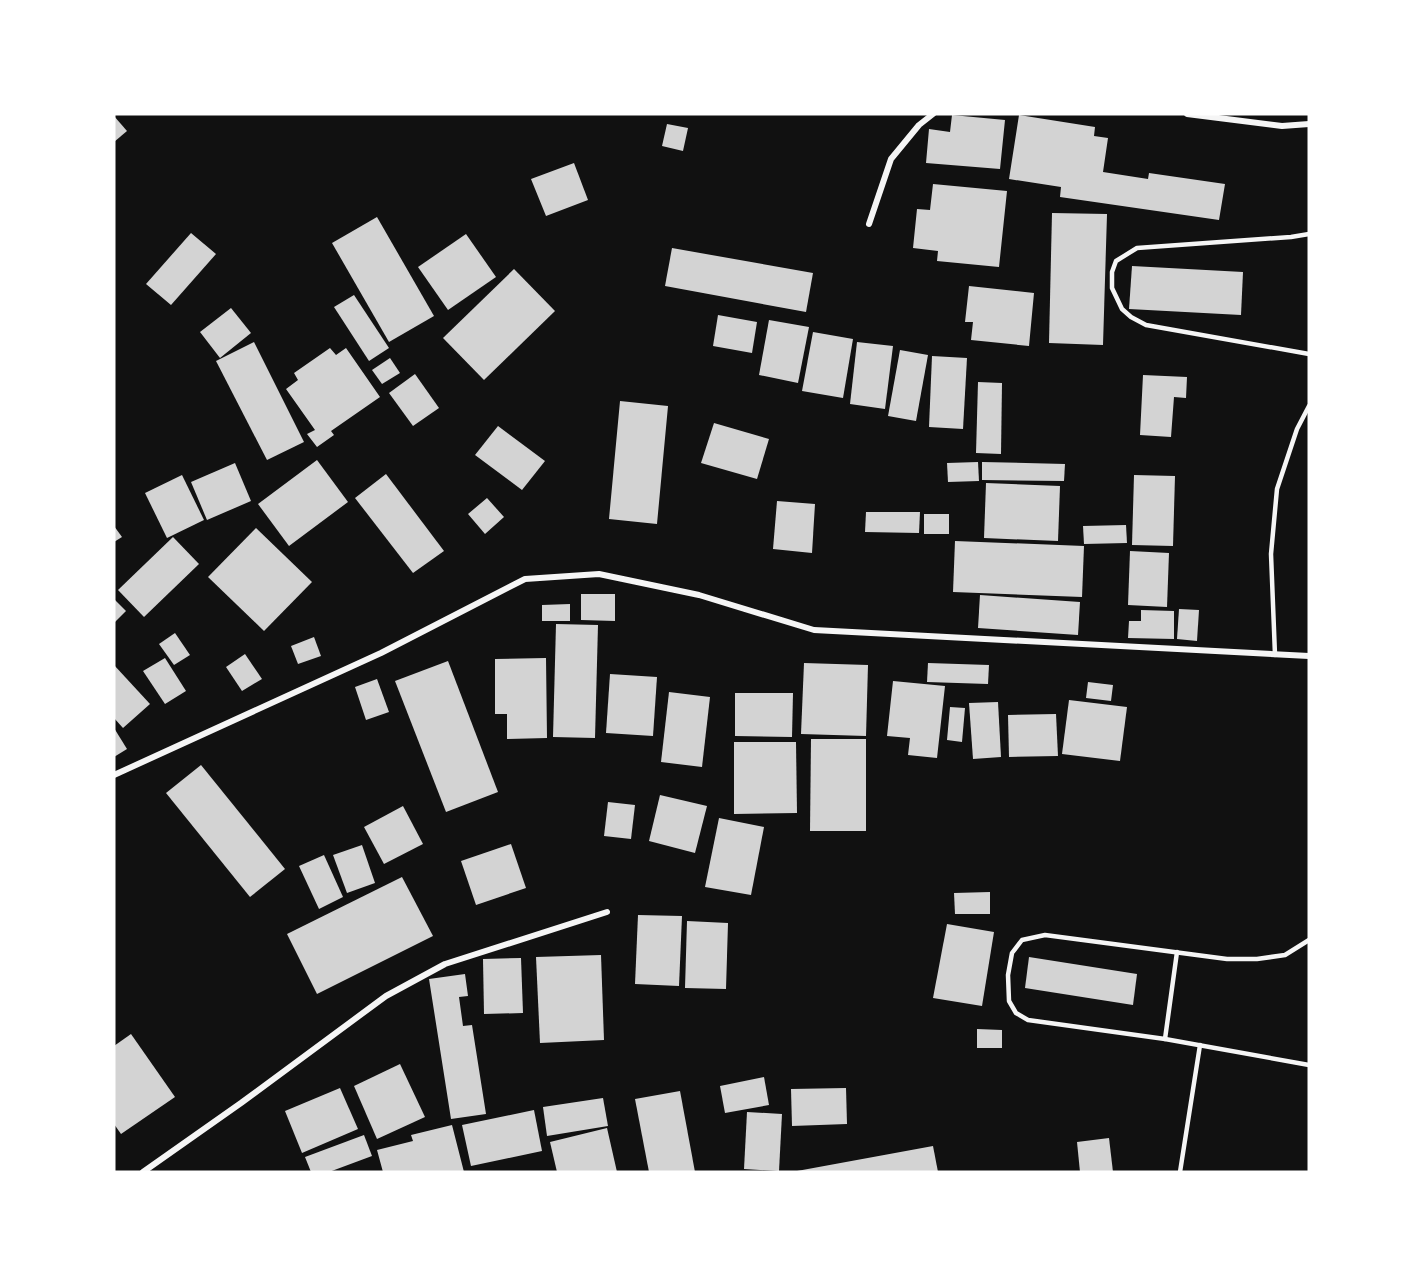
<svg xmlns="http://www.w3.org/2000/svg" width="1423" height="1286" viewBox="0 0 1423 1286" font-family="Mulish,sans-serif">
  <rect width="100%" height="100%" fill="#111"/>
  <g fill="#d3d3d3">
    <path d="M952,115L1005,120L1000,169L926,163L929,129L950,132Z"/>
    <path d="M1019,115L1095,127L1094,136L1108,138L1103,172L1148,179L1149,173L1225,184L1219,220L1060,197L1061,187L1009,179Z"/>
    <path d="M114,116L127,131L114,142Z"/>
    <path d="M667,124L688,128L683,151L662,146Z"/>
    <path d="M574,163L588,200L546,216L531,179Z"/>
    <path d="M933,184L1007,191L999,267L937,261L938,251L913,248L917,209L930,210Z"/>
    <path d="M1052,213L1107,214L1103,345L1049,343Z"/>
    <path d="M377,217L434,316L389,342L332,243Z"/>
    <path d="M191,233L216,254L171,305L146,284Z"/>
    <path d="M466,234L496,277L448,310L418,267Z"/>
    <path d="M672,248L813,273L806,312L665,286Z"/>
    <path d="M1132,266L1243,272L1241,315L1129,309Z"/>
    <path d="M514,269L555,311L484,380L443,338Z"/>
    <path d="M969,286L1034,293L1029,346L971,340L973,322H965Z"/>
    <path d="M354,295L389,348L369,361L334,307Z"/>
    <path d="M231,308L251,333L220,358L200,332Z"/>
    <path d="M718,315L757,322L752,353L713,346Z"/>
    <path d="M769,320L809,327L798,383L759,375Z"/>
    <path d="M813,332L853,339L843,398L802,391Z"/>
    <path d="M254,342L304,442L267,460L216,361Z"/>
    <path d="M857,342L893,346L885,409L850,404Z"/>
    <path d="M330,348L336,355L346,348L380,397L331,431L334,435L317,447L307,434L315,430L286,389L298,380L294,373Z"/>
    <path d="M900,350L928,355L916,421L888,416Z"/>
    <path d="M932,356L967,358L963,429L929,427Z"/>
    <path d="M390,358L400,373L382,384L372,370Z"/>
    <path d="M415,374L439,408L413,426L389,393Z"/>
    <path d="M1143,375L1187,377L1186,398L1174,397L1171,437L1140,435Z"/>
    <path d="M978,382L1002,383L1001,454L976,453Z"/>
    <path d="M620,401L668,406L657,524L609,519Z"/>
    <path d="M714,423L769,439L757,479L701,463Z"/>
    <path d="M498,426L545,461L522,490L475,455Z"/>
    <path d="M317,460L348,502L289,546L258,504Z"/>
    <path d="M978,462L979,481L948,482L947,463Z"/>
    <path d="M982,462L1065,464L1064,481L982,480Z"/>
    <path d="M235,463L251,501L207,520L191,482Z"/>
    <path d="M386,474L444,551L413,573L355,498Z"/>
    <path d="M182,475L204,520L167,538L145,493Z"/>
    <path d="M1134,475L1175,476L1173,546L1132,545Z"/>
    <path d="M986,483L1060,486L1058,541L984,538Z"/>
    <path d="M487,498L504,517L485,534L468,514Z"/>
    <path d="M777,501L815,504L812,553L773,549Z"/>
    <path d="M866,512H920L919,533L865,532Z"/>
    <rect x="924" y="514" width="25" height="20"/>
    <path d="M1126,525L1127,543L1084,544L1083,526Z"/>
    <path d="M114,526L122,537L114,542Z"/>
    <path d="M256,528L312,582L264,631L208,577Z"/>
    <path d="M173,537L199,564L144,617L118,590Z"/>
    <path d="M955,541L1084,546L1082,597L953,592Z"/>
    <path d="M1130,551L1169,553L1167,607L1128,605Z"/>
    <path d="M581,594H615V621L581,620Z"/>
    <path d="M980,595L1080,602L1078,635L978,628Z"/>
    <path d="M114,599L126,611L114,623Z"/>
    <path d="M570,604V621H542V605Z"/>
    <path d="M1179,609L1199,610L1197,641L1177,639Z"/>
    <path d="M1141,610L1174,611V639L1128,638L1129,621H1141Z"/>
    <path d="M556,624L598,625L595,738L553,737Z"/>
    <path d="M175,633L190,655L174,665L159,644Z"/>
    <path d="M314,637L321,656L298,664L291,646Z"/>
    <path d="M245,654L262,679L242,691L226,667Z"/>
    <path d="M165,658L186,691L165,704L143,671Z"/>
    <path d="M546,658L547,738L507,739V714H495V659Z"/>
    <path d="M448,661L498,792L446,812L395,681Z"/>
    <path d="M804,663L868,665L866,736L801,734Z"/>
    <path d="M928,663L989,665L988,684L927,682Z"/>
    <path d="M114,665L150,704L123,728L114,718Z"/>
    <path d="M610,674L657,677L653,736L606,733Z"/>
    <path d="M377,679L389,712L366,720L355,687Z"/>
    <path d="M893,681L945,686L937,758L908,755L910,738L887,736Z"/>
    <path d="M1088,682L1113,685L1111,701L1086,698Z"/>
    <path d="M669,692L710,697L702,767L661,762Z"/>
    <path d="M735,693H793L792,737L735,736Z"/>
    <path d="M1069,700L1127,707L1120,761L1062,754Z"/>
    <path d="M998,702L1001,757L973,759L969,703Z"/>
    <path d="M950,707L965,708L962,742L947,740Z"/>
    <path d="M1056,714L1058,756L1009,757L1008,715Z"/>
    <path d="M114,728L127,749L114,757Z"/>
    <path d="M811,739H866V831H810Z"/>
    <path d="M734,742H796L797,813L734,814Z"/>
    <path d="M201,765L285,869L250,897L166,793Z"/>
    <path d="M660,795L707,806L695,853L649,841Z"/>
    <path d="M608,802L635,805L631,839L604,836Z"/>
    <path d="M403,806L423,844L384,864L364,827Z"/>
    <path d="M719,818L764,827L751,895L705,887Z"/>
    <path d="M511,844L526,888L476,905L461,861Z"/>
    <path d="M362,845L375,883L347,893L333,855Z"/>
    <path d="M324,855L343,897L319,909L299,866Z"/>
    <path d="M402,877L433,936L317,994L287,934Z"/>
    <path d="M990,892V914H955L954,893Z"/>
    <path d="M638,915L682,916L679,986L635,984Z"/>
    <path d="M687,921L728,923L726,989L685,988Z"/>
    <path d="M947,924L994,932L982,1006L933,998Z"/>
    <path d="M601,955L604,1040L540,1043L536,957Z"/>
    <path d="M1029,957L1137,974L1133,1005L1025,988Z"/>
    <path d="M521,958L523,1013L484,1014L483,959Z"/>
    <path d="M465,974L468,996L459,997L463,1026L472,1025L486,1114L451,1119L429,979Z"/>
    <path d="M977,1029L1002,1030V1048H977Z"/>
    <path d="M131,1034L175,1097L121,1134L114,1124V1046Z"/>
    <path d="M400,1064L425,1117L377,1139L354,1086Z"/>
    <path d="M764,1077L769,1105L725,1113L720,1086Z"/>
    <path d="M340,1088L358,1129L302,1153L285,1111Z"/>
    <path d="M846,1088L847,1124L792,1126L791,1089Z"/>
    <path d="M680,1091L695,1172H649L635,1099Z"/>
    <path d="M603,1098L608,1126L547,1136L543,1107Z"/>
    <path d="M534,1110L542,1151L471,1166L462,1125Z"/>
    <path d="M747,1112L782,1114L779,1171L744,1169Z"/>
    <path d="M452,1125L464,1172H383L377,1150L413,1141L411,1135Z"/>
    <path d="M607,1128L617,1172H557L550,1142Z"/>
    <path d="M364,1135L372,1156L329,1172H311L305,1157Z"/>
    <path d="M1109,1138L1113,1172H1080L1077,1142Z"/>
    <path d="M933,1146L938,1172H797V1171Z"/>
  </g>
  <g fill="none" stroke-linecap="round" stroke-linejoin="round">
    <g stroke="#f5f5f5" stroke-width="4.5">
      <path d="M1309,234L1291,237L1137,248L1116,261L1112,272V288L1122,309L1131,317L1146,325L1309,354"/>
      <path d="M1275,655L1271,554L1277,489L1297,429L1309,406"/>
      <path d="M1309,940L1285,955L1257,959H1227L1045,935L1022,940L1012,953L1008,975L1009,1001L1016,1013L1028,1020L1165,1039L1309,1065"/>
      <path d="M1165,1039L1177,952"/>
      <path d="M1180,1172L1200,1045"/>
    </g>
    <g stroke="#f5f5f5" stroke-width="6">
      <path d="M1187,114L1282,126L1309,124"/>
      <path d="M869,224L891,159L919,125L933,114"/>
      <path d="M114,775L381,653L525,579L599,574L699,595L814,630L1309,656"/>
      <path d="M143,1172L241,1103L386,996L445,964L607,912"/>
    </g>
  </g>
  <rect width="1423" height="1286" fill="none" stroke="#ffffff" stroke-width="231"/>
</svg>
